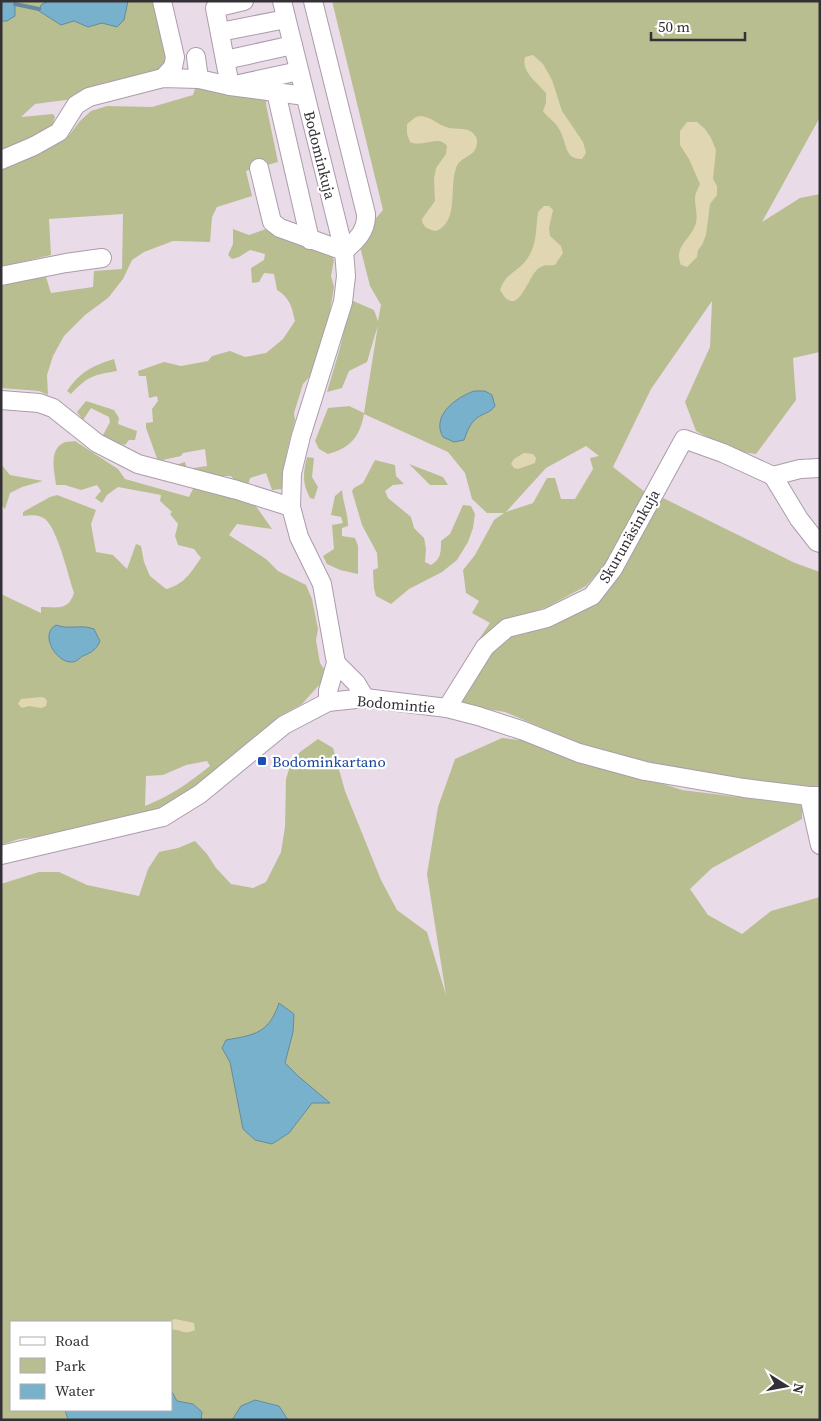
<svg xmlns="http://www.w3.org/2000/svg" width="821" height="1421" viewBox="0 0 821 1421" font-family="'Source Serif 4',serif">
  <rect width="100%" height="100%" fill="#e9dbe8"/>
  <g fill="#b9be91" fill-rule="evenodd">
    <path d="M1,1H162L173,67L89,97L35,104L21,117L53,114L55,117L52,126L46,134L1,153Z"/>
    <path d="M332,1H820V117L762,222L800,198L820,194V352L793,358L796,400L756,454L734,451L696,431L685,402L710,347L712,301L651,389L613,467L645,492L607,562L586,586L547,607L505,621L478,647L475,645L490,623L472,613L479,601L466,593L463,570L475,555L494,520L504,513H487L472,499L465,473L448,452L364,414C360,436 351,448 328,454L319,449L315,441L328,408L349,406L364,413L378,325L367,362L349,371L342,388L327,392L340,348L351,300L374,310L378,321L381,305L370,286L358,239L383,210ZM586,446L599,456L590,458L593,469L575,499H561L555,478H547L533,503L506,512L546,468Z"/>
    <path d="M196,85L267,97L266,104L278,162L246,171L252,196L217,207L212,217L210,242L173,241L144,252L132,260L123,279L108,298L85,315L64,336L53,356L47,375L48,395L39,391L1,388V284L19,279L46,277L51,293L93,287L94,271L122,269L123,214L49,219L51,255L1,267V169L66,139L80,121L91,111L107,106L152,107L193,95Z"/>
    <path d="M233,229L249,235L266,229L274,231L330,252L334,260L331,276L334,287L330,311L312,374L303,384L294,413L295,420L287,451L282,489L272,490L266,473L250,478L248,485L236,482L231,476H208L169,467L185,462L187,469L207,466L205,449L183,453L181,456L158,461L146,428V423L153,422L152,409L158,401L157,396L149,398L146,376H139L138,371L164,362L181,366L208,361L212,356L230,351L245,357L266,353L283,339L295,321C292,307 290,298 277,290L274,274L264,273L259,282L252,283L251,268L264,260L265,254L250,250L239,257L232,259L228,255L233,244Z"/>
    <path d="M114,359L117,371C93,375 88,376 71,394L67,391C81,371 92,366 114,359Z"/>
    <path d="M86,401L114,410L119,418L118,424L137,431L135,440H129L125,445L112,442L102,437L110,422L109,417L91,408L83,420L77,412Z"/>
    <path d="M75,441L118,469L125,479L189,497L194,487L253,502L272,529L237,524L229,535L266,559L278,571L306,585L312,599L318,629L316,640L320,663L324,669L321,683L302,704L280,716L199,786L168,805L153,812L73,832L19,839L1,845V594L41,613V607C58,607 68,611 74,593C68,575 58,530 45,519C38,514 31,515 23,516V512L50,497L57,495L96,510L91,524L96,552L113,555L127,569L136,544L141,546L144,562L150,576L166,589C184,585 191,572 201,558L194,549L178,545L175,536L178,524L170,514L172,512L160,501L161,495L118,487L107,495L102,503L95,498L101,491L97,485L81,490L65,485H56C55,473 48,451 63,443C66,441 71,442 75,441ZM207,761L210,766C187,784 172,795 145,806L146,776L163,775L186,765Z"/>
    <path d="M307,457L314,458L312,477L318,487L314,499L310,498C302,483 303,473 307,457Z"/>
    <path d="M375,460L395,465L396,476L404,484L393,485L385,491L388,498L411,517L414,528L424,538L426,549L425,562L431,565C441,559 441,552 441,541L450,534L463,505L471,506L475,514L473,528L468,542L457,560L442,572L409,589L391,604L376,596L374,588L373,570L378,568L377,553L362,525L352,491L354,488L363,483Z"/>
    <path d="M1,464L10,475L43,481L22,487L10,493L5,509L1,505Z"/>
    <path d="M409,464L443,477L448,485H430Z"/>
    <path d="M342,490C343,502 348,514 348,526L342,528V536L355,538L358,546V574L340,570L327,564L323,556L334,549L332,525L343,523L341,517L331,515L335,496Z"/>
    <path d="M657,495L795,563L820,572V788L803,790L682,769L598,751L505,712L455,704L489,652L513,633L591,602Z"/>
    <path d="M502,738L530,741L682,790L802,805V819L712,868L690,889L708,915L742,934L771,911L820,897V1420H288L279,1406C253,1399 248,1397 232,1420H201V1412L193,1404L177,1401L171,1390V1322H11V1410H65L68,1420H1V884L39,872H59L87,885L139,896L148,869L159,852L178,848L195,841L207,854L216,868L231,884L253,888L266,882L281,852L285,827L286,779L290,766L300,752L318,739L333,748L345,791L381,880L397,910L427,932L446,995L427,874L438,807L455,759Z"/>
  </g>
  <g fill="#e0d7b2">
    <path d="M533,55L543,64L552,80L562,111L583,142L586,153L582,159C578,159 573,158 570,155C565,149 564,136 559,129C555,121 548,118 543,111L546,103V93C537,82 521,72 525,57Z"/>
    <path d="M421,116C431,117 437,124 446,127C458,131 471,125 477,139C478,159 461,154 456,168C449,188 459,222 436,231C429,230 422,227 422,219L435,201L434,179L436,168L446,154L447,146C438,134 423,148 410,142L407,134V124L416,117Z"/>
    <path d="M687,122H697L705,129L711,138L716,150L713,179L717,186V195L710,204L706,235L702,245L698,250L697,257L687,267L681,265C673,246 691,240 696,223C698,215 695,207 695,199C695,194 698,188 700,184L689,159L680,145V131Z"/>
    <path d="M544,206H549L553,210L549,228L550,236L561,246L563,253L555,265C549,266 545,264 539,268C527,276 518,322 500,290C506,274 512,275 523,264C538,247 535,233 538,212Z"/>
    <path d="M524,453L533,454L536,458L535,463L518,469L514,468L511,464L514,459Z"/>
    <path d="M41,697L45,698L47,701L46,706L41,708L29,706L22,708L18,704L21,699Z"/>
    <path d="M175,1319L194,1323L195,1330C183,1336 181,1328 171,1330V1322H165Z"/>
  </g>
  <g fill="#78b1cc" stroke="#648a9f">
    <path d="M1,1H15V16L7,21H1Z"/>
    <path d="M48,1H128L124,20L117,27L102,23L88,27L74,21L61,25L39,11L41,5Z"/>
    <path d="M474,391H485L492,395L495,406C490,413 484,413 477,418C470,423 467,432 464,440L454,442L443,437C431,416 455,398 474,391Z"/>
    <path d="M56,625C69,630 81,624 94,629L100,641C96,650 92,652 83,656C79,658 77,662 72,662C56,663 39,634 56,625Z"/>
    <path d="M279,1003L294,1014L293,1032L285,1063L298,1076L330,1103H312L289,1133L272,1144L255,1140L243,1129L230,1062L222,1048L226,1040C255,1035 269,1033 279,1003Z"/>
    <path d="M171,1390L177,1401L193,1404L202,1412L201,1420H68L65,1410H171Z"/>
    <path d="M255,1400L279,1406L288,1420H232L241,1406Z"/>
  </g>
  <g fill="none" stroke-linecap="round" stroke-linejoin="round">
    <path stroke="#648a9f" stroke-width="4" d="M15,4L39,9"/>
    <g stroke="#aa9daa" stroke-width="20">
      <g id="minor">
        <path d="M162,1L175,57L173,67L163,78"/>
        <path d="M244,1L215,8L230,86L299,71"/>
        <path d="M282,1L344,251L346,276L343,302L301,436L292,473L291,507L299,537L322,584L336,663L328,691V702"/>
        <path d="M220,32L286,19"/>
        <path d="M196,57L199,79"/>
        <path d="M225,60L293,45"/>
        <path d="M276,92L310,240"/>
        <path d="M1,160L34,146L59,132L76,105L89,97L163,78L199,79L230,86L305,96"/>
        <path d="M259,168L272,222L280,228L344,251C356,241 367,231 366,214L313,1"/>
        <path d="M1,276L66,263L102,258"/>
        <path d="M1,400L39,403L53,408L97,443L138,464L237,490L291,507"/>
        <path d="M773,476L800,469L820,468"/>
        <path d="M336,663L356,683L365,698"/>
        <path d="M447,708L485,647L507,628L547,618L592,596L613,569L684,439L723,453L773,476L799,519L817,542L820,543"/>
        <path d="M809,796L820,845"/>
        <path d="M1,855L163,817L200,794L284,725L328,702L365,698L447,708L478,716L524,731L579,753L645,771L744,788L809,796H820"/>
      </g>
    </g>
    <use href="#minor" stroke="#fff" stroke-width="18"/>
  </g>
  <rect fill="#1a4fb4" stroke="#fff" stroke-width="2" x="257" y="756" width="10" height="10" rx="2.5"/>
  <g text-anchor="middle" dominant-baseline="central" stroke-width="4.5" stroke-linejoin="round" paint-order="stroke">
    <g font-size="15" fill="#353035" stroke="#fff">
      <text transform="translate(320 155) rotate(76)">Bodominkuja</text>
      <text transform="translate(629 536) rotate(-60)">Skurunäsinkuja</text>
      <text transform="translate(396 704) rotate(5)">Bodomintie</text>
    </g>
    <g font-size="15" fill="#164399" stroke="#fff" text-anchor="start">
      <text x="272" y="761">Bodominkartano</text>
    </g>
  </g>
  <rect width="821" height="1421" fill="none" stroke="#353035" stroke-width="5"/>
  <rect x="10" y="1321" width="162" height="90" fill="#ffffff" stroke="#aeacae"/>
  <rect x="20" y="1337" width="25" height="8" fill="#ffffff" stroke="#aeacae"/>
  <text x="55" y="1346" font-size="15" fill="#353035">Road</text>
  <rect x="20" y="1358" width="25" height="15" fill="#b9be91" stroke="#aeacae"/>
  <text x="55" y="1371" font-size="15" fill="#353035">Park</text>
  <rect x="20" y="1384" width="25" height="15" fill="#78b1cc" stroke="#aeacae"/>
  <text x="55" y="1396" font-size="15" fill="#353035">Water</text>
  <g transform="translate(786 1386) rotate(101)" stroke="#ffffff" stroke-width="4" paint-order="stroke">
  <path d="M0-4L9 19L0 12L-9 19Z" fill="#353035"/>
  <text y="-8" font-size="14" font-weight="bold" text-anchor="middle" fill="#353035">N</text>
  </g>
  <path d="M651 32v8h94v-8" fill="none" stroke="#353035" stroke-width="2.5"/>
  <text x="658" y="32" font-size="15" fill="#353035" stroke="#ffffff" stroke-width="4" paint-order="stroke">50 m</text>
</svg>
